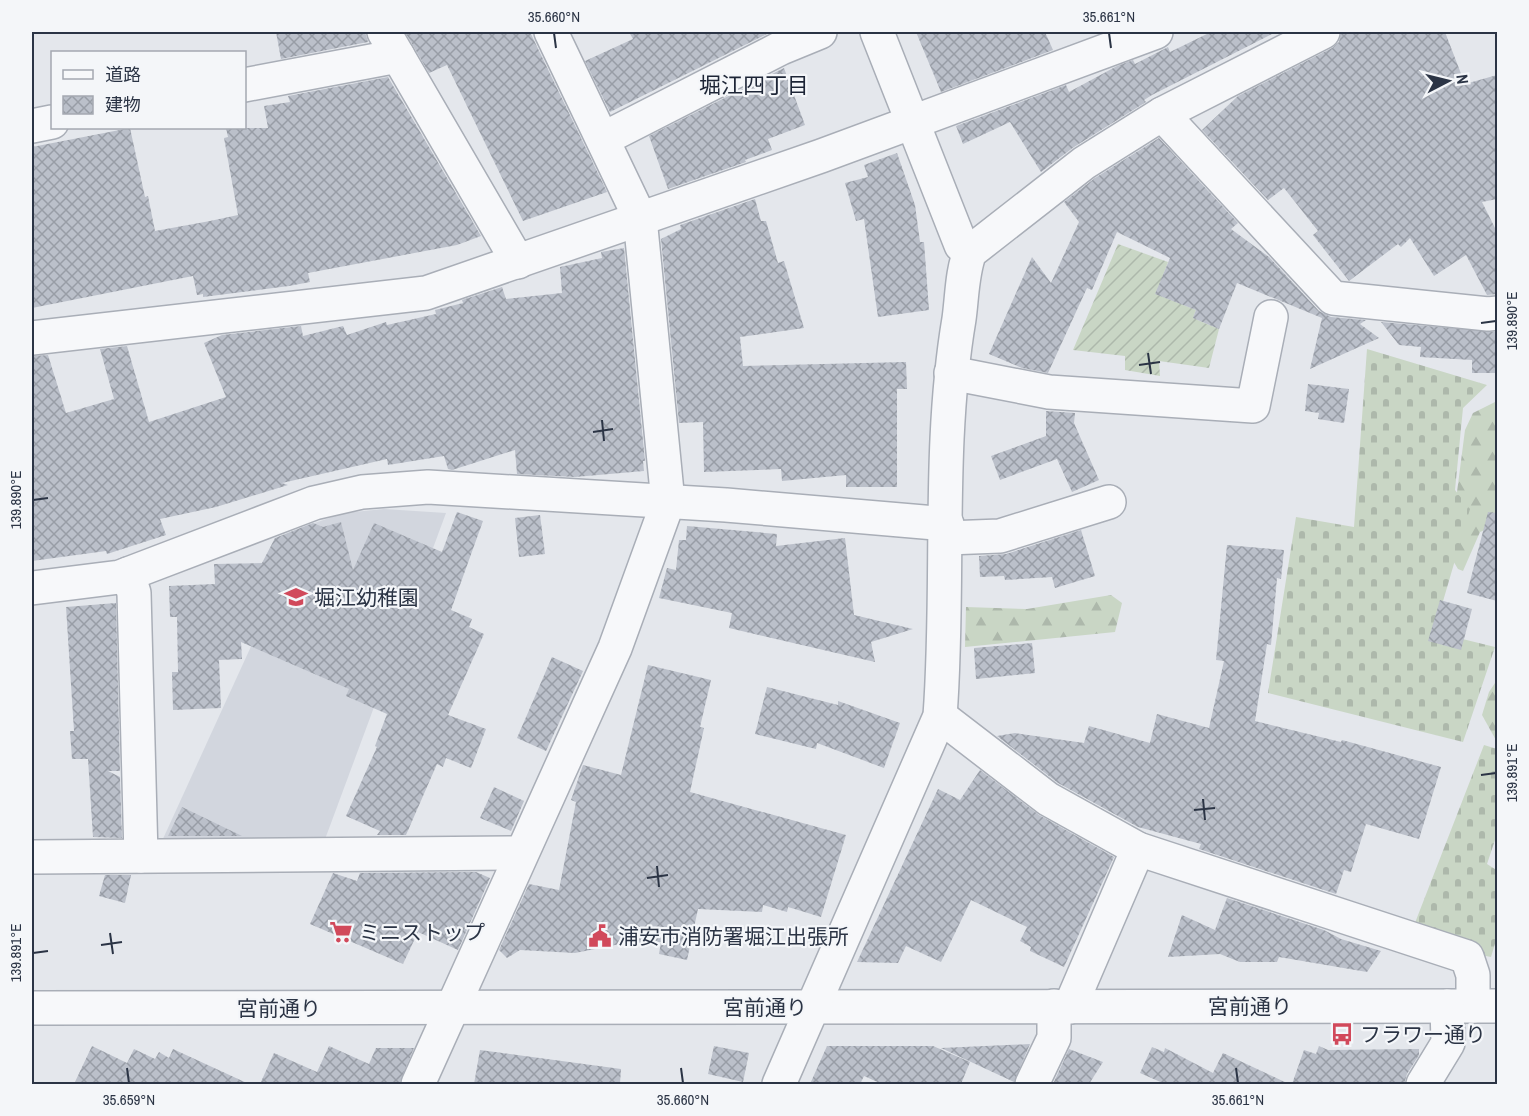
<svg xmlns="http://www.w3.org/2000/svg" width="1529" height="1116" viewBox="0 0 1529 1116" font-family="'Archivo Narrow','Noto Sans JP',sans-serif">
  <defs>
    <pattern id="forest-firs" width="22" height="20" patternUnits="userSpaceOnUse" patternTransform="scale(1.5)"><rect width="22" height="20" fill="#c9d6c5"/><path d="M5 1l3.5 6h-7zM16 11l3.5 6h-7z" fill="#adb8ab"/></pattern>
    <pattern id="cemetery-stones" width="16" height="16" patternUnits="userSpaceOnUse" patternTransform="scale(1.5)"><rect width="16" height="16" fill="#c9d6c5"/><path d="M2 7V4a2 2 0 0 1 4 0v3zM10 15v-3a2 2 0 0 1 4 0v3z" fill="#adb8ab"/></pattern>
    <pattern id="garden-furrows" width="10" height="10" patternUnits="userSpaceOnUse" patternTransform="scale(1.5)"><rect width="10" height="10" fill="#c9d6c5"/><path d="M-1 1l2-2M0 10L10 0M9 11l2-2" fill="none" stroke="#adb8ab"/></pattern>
    <pattern id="building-cross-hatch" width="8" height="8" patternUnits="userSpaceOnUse" patternTransform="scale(1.5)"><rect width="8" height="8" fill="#bbc0ca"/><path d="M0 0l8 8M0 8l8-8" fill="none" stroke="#989da6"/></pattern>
  </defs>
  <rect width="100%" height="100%" fill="#e4e7ec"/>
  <path fill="#d2d6de" d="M384,509L446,513L324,842L162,841L306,526L344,513Z"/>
  <g fill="url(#forest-firs)">
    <path d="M1497,401V525L1480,532L1463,571L1458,569L1449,554L1465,430L1473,413Z"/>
    <path d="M1111,595L1122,603L1115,632L965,647L966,607L1027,609Z"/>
    <path d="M1497,680V742L1482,715L1489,692Z"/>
  </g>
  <g fill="url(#cemetery-stones)">
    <path d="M1367,349L1487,385L1463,408L1455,490L1470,509L1434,632L1495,647L1463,742L1268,693L1296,517L1354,527Z"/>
    <path d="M1484,745L1497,749V834L1487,864L1498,871L1497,937L1491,957L1471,953L1413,928Z"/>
  </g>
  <path fill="url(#garden-furrows)" d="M1118,244L1168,262L1156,294L1196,310L1193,318L1219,329L1209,368L1159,361L1160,376L1125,370V356L1073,350Z"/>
  <g fill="url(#building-cross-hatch)">
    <path d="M276,32H365L368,42L281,59Z"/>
    <path d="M405,32H530L607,192L523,221L447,65L429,73Z"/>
    <path d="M629,32H766L767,34L610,112L585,61L633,39Z"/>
    <path d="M916,32H1045L1053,50L941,92Z"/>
    <path d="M1211,32H1276L1152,95L1144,100L1146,102L1074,147L1041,172L1010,122L963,144L956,126L1066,85L1069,92L1117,66L1133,60L1135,64L1168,47L1170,52Z"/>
    <path d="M1341,32H1445L1465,84L1497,75V199L1482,202L1497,232V294L1487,295L1466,255L1434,276L1410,238L1401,247L1398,244L1349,281L1313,235L1318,231L1284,188L1268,200L1202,130L1238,96L1332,48L1339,42Z"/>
    <path d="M784,68L805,125L768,139L772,150L745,160L746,162L668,189L649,136Z"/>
    <path d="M388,77L481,236L457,245L308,273L310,282L289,286L203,297V294L197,295L193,276L32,308V147L130,128L145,197L148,196L155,231L210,221L238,215L224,138L228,137L226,128H268L264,106L290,102L288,96Z"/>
    <path d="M1159,138L1238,223L1231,229L1269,257L1319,311L1331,317L1366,320L1360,324L1379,338L1310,369L1322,318L1237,283L1219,329L1193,318L1196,310L1155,294L1170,258L1117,232L1092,290L1087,288L1048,373L1022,368L989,354L1032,257L1051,283L1079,222L1064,202L1095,178Z"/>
    <path d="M897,153L915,205L920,242H924L929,310L878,317L864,219L856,221L845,183L868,177L864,165Z"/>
    <path d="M755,199L761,221H766L778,263L784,261L804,328L740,337L743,366L906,362L907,389H897V487H846V475L782,481L781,469L704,472L703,422L679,423L661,239L681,229L680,225Z"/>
    <path d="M624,248L645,461H643L644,471L575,477L517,474L515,450L452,470L448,469L444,456L388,465L387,459L282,483L288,485L216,507L160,519L166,535L107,554L106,551L32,561V356L48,355L66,413L114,399L100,349L127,346L149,422L226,397L204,343L222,335L301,326L303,336L343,326L347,335L386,322L387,325L436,314L435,310L463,303L462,300L502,287L506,299L562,293L560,267L602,258L601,252Z"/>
    <path d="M1381,322L1497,332V373H1472V360L1420,357L1421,347L1399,345Z"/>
    <path d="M1308,384L1349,389L1344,423L1318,419L1319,413L1305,411Z"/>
    <path d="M1046,411L1075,413L1074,423L1099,480L1072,492L1057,459L1000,480L991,456L1046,436Z"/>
    <path d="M457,512L483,521L451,610L472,619L469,627L484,634L448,715L486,729L471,768L446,758L443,767L437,764L406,835H377L380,831L346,816L377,747L375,746L387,714L346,696L349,689L241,642L242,659L219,660L221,708L173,710L172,672H178L177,617H170L169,586L215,584L214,564L262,563L275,538L313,523L323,527L341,522L353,570L374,523L442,552Z"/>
    <path d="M1488,512L1497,513V601L1467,593Z"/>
    <path d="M540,515L545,554L519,557L515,518Z"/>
    <path d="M687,526L777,534L776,546L845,538L854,615L913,629L871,642L875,662L729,628L732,613L659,598L667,568L676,570L679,540H686Z"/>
    <path d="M1081,530L1095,576L1055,588L1052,577L1005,580L1004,576L980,577L979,556L1006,554Z"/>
    <path d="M1227,545L1284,550L1281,579L1277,578L1271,645L1267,644L1255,721L1341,742L1342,740L1441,767L1419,839L1366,824L1351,872L1344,870L1336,894L1199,849L1201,844L1138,827L1058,783L997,736L1015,733L1084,743L1089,726L1150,743L1157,714L1209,728L1224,661L1216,660Z"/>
    <path d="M1440,600L1472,609L1461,650L1428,641Z"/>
    <path d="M116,603L120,771H108L120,777L122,838L93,837L88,759H72L70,731H74L66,607Z"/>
    <path d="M1032,643L1035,673L976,679L974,648Z"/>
    <path d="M552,657L583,671L546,751L517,738Z"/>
    <path d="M648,665L711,680L700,727L704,728L690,792L846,835L821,917L788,907L787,912L763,905L762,912L698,909L687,960L659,954L661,942L620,944L575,953L520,950L507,958L499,950L529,884L559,890L576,802L571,800L583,765L621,775Z"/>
    <path d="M767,687L838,705V701L900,723L884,768L817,743L816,749L755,734Z"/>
    <path d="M980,770L1039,815L1114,857L1064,967L1030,951L1031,947L1020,941L1027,927L971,900L941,962L906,946L898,963L857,962L938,789L960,800Z"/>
    <path d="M494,787L524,801L511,831L480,818Z"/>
    <path d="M182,807L242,836H168Z"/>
    <path d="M476,872L490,878L458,950L418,932L403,964L310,924L333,873L357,881L360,873Z"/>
    <path d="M105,875H131L125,903L99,896Z"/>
    <path d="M1227,898L1324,930L1341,939L1381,951L1367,972L1279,957L1277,962H1240L1220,954L1168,957L1182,915L1215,930Z"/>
    <path d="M1030,1044L1014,1082L941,1048Z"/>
    <path d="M92,1046L127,1063L134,1049L155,1059L159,1052L169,1058L173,1049L249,1084H74Z"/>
    <path d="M329,1046L369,1064L376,1048H414L399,1084H260L274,1053L317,1072Z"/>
    <path d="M714,1046L749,1053L743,1082L708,1074Z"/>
    <path d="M827,1046H933L970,1062L961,1084H882L864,1076L860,1084H810Z"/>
    <path d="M1319,1046L1328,1050L1419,1049V1055L1407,1074L1404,1084H1292L1304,1050L1316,1054Z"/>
    <path d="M1152,1047L1164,1052L1165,1048L1213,1073L1223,1053L1289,1084H1165L1140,1073Z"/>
    <path d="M1069,1049L1103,1062L1089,1084H1053Z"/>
    <path d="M480,1050L621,1069L620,1084H474Z"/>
  </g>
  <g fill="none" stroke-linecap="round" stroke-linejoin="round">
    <g stroke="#a9aeb7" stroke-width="36">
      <g id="minor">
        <path d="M384,32L518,262"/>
        <path d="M877,32L961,245L970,252"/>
        <path d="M244,85L398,56"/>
        <path d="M1162,114L1333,298L1488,314L1498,313"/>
        <path d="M32,126L52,122"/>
        <path d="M603,139L781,48L820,32"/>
        <path d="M32,338L426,293L821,156L1156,32"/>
        <path d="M951,373L1049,392L1253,406L1271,317"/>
        <path d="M947,538L1000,536L1109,502"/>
        <path d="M128,574L134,593L141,856"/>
        <path d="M32,588L120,577L314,503L362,492L428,487L726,505L947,524"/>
        <path d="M940,716L1048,799L1138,849L1467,957L1473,975V1006"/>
        <path d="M32,857L521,853"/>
        <path d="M1070,1007L1138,849"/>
        <path d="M32,1008L1498,1006"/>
        <path d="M418,1084L615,648L668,502L640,218L551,32"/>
        <path d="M779,1084L940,716C950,584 937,450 959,319C962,298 962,271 970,252L1084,163L1162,114L1323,32"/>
        <path d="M1032,1084L1054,1038V1006"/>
        <path d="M1423,1084L1448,1043L1447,1006"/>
      </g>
    </g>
    <use href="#minor" stroke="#f7f8fa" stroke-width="33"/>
  </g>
  <path fill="none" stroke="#2b3445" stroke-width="2" d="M554,33L556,48M1109,33L1111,48M1481,323L1496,321M1148,353L1151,374M1139,365L1160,362M602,420L604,441M593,432L613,429M33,500L48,498M1481,775L1496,773M1203,799L1205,820M1194,810L1215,808M657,866L659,887M647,878L668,875M110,933L113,954M101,945L122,942M33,953L48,951M127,1068L129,1083M681,1068L683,1083M1236,1068L1238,1083"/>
  <defs>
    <g id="school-bare" transform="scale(1.8)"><path d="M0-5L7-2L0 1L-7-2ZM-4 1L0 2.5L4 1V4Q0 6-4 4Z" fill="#d1495b" stroke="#f4f6f9" stroke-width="2.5" paint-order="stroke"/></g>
    <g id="supermarket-bare" transform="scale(1.8)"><path d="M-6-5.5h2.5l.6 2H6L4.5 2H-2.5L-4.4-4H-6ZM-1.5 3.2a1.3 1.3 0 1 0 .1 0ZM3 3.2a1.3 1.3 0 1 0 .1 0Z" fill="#d1495b" stroke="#f4f6f9" stroke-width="2.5" paint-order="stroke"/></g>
    <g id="civic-bare" transform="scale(1.8)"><path d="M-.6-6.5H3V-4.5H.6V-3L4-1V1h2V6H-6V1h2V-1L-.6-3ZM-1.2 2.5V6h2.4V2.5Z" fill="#d1495b" stroke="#f4f6f9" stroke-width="2.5" paint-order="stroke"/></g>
    <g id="bus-bare" transform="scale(1.8)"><path d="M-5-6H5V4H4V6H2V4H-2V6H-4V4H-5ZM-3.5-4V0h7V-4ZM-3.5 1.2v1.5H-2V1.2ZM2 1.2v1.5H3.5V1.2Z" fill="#d1495b" stroke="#f4f6f9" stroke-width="2.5" paint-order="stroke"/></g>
  </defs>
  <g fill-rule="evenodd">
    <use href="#school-bare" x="296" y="597"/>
    <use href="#supermarket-bare" x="341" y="932"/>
    <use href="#civic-bare" x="600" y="936"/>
    <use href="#bus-bare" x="1342" y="1034"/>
  </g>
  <g text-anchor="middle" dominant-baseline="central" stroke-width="4.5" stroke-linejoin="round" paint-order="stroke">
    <g font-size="21" fill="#2b3445" stroke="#f4f6f9" text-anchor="start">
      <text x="314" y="597">堀江幼稚園</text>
      <text x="359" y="932">ミニストップ</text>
      <text x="618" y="936">浦安市消防署堀江出張所</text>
      <text x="1360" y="1034">フラワー通り</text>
    </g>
    <g font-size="21" fill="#2b3445" stroke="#f4f6f9">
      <text x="1250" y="1006">宮前通り</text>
      <text x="765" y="1007">宮前通り</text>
      <text x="279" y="1008">宮前通り</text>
    </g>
    <g font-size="22" fill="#1d2536" stroke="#f4f6f9">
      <text x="754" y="85">堀江四丁目</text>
    </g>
  </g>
  <rect width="1529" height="1116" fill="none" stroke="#f4f6f9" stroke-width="66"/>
  <rect x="51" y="51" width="195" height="78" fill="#f4f6f9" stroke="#a4a8b1" stroke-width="1.5"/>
  <rect x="63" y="70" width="30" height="9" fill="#f7f8fa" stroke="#a4a8b1" stroke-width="1.5"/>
  <text x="105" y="81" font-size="18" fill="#2b3445">道路</text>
  <rect x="63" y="96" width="30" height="18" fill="url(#building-cross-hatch)" stroke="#a4a8b1" stroke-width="1.5"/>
  <text x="105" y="111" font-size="18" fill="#2b3445">建物</text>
  <g transform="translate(1448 81) rotate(83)" stroke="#f4f6f9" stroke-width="4.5" paint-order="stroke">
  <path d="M0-4.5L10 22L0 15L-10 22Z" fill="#2b3445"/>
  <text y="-9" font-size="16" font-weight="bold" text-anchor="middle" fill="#2b3445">N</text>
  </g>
  <rect x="33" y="33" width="1463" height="1050" fill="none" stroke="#2b3445" stroke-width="2"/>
  <g font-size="15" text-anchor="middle" fill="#2b3445">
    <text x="554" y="22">35.660°N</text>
    <text x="1109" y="22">35.661°N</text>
    <text transform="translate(1512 321) rotate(-90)" y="5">139.890°E</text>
    <text transform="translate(16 500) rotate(-90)" y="5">139.890°E</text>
    <text transform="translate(1512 773) rotate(-90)" y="5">139.891°E</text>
    <text transform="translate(16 953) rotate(-90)" y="5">139.891°E</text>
    <text x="129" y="1105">35.659°N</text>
    <text x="683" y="1105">35.660°N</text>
    <text x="1238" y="1105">35.661°N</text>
  </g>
</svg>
